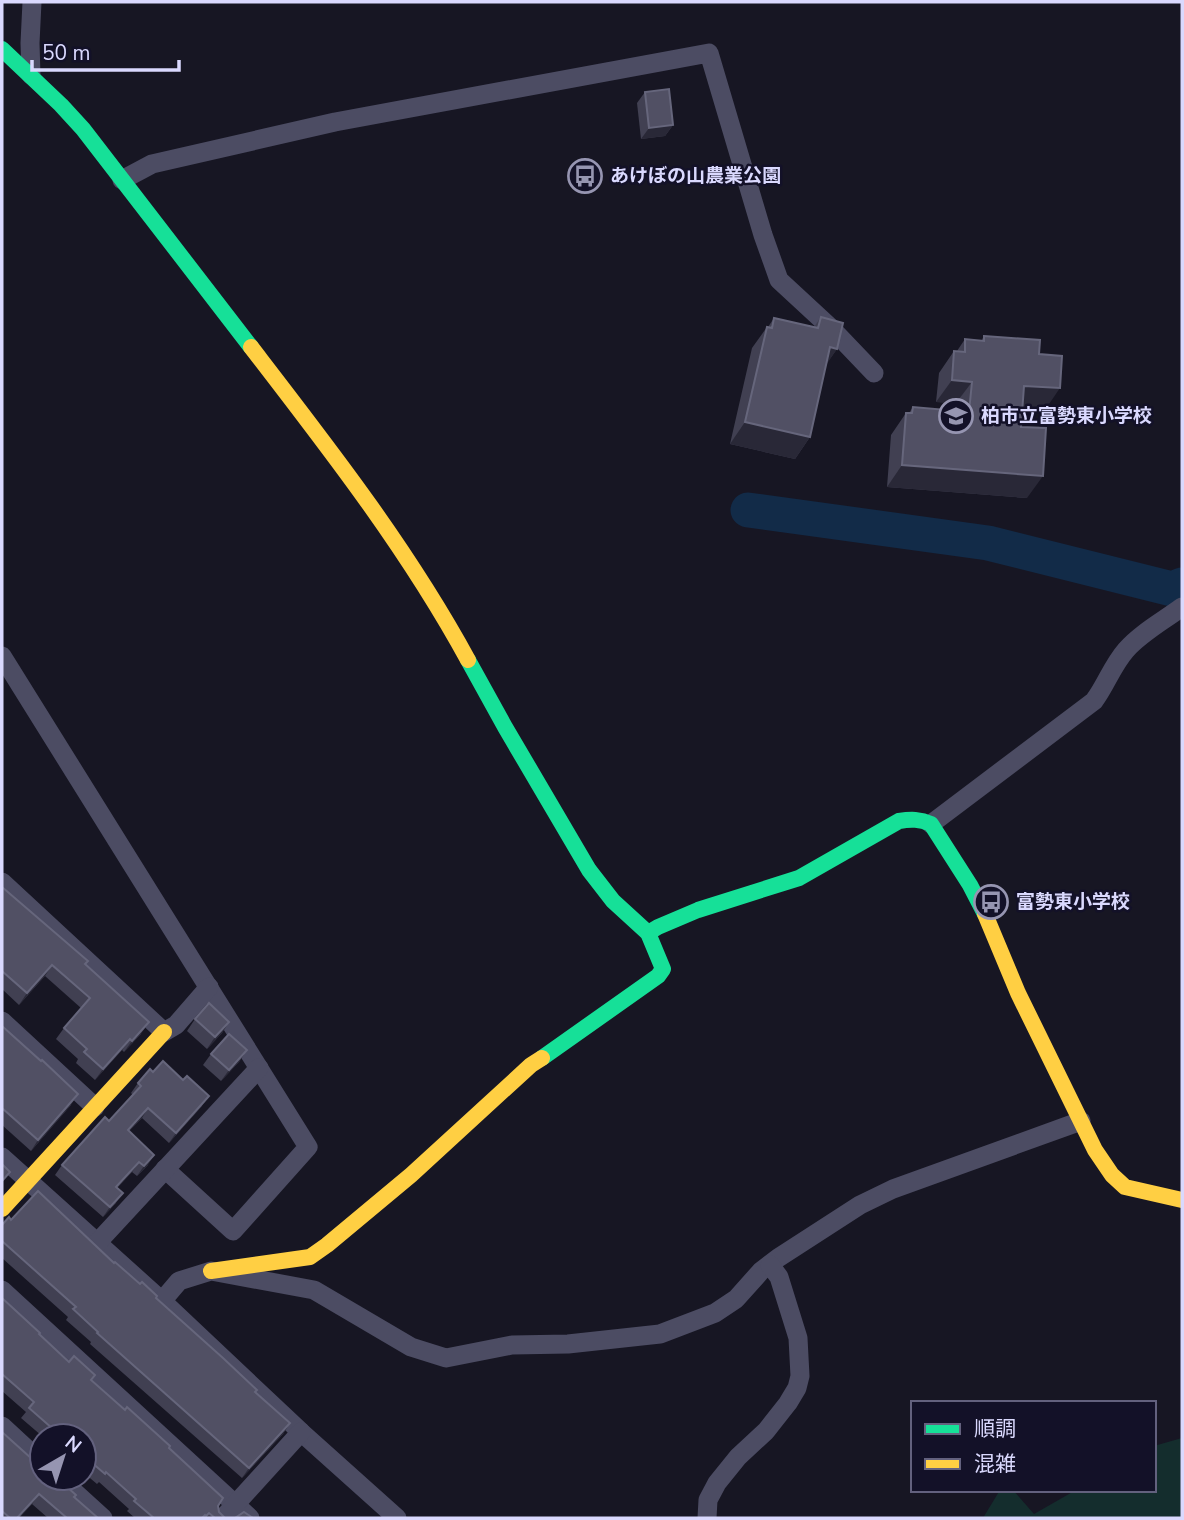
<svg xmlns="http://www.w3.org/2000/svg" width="1184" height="1520" viewBox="0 0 1184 1520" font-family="'Nunito Sans','Noto Sans JP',sans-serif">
  <rect width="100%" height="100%" fill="#171623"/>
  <path fill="#142d2d" d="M1182,1438V1518H983L1000,1490H1013L1034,1514L1076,1490H1154V1446Z"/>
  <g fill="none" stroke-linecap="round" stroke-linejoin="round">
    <path stroke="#122b48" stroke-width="35" d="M748,510L988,543L1172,589L1182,585"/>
    <g stroke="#4c4c63" stroke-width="19">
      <path d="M31,75L30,43L32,2"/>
      <path d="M122,180L152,164L335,122L709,53L763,235L779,280L832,329L874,373"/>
      <path d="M2,656L308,1147L233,1231L165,1169"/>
      <path d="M931,824L1094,701C1106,685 1112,666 1126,650C1141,633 1163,621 1182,607"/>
      <path d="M2,882L164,1032L176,1025L209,987"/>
      <path d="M2,1021L95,1107"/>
      <path d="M2,1157L162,1301L301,1432L397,1518"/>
      <path d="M97,1243L259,1068"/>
      <path d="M2,1290L250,1518"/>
      <path d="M162,1301L179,1281L211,1271L314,1290L411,1347L446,1358L512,1345L568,1344L660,1334L715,1313L736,1299L761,1271L778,1258L860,1205L893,1189L1081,1121"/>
      <path d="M2,1426L42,1463"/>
      <path d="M59,1478L103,1518"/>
      <path d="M223,1518L301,1432"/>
      <path d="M707,1518L708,1500L717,1483L738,1457L766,1431L788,1403L797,1388L800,1376L798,1338L779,1277L770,1265"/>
    </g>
    <g stroke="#16e098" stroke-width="16">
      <path d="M2,49L61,105L83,129L251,347"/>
      <path d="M468,660L505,727L589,870L613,901L648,933L663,969L658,976L542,1058"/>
      <path d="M648,933L658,927L698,910L799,878L899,821C911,819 920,819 931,824L970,885L985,914"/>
    </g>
    <g stroke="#ffcf43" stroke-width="16">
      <path d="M251,347C328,447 407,548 468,660"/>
      <path d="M985,914L1018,993L1095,1150L1112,1175L1125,1187L1182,1200"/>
      <path d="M2,1209L164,1032"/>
      <path d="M211,1271L310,1257L327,1245L411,1175L531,1065L542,1058"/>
    </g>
  </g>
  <g fill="#414052">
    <path d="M645,92L673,125L665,136L641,139L637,103Z"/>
    <path d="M821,317L837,349L826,364L810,437L795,459L730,444L752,348L767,327H768L774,318L814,327Z"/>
    <path d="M984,336L1039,354L1045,410L1023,409L1021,427L1027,498L887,487L891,435L906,413H909L913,407L956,411V403L936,402L939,373L954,351H957L965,339L981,341Z"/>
    <path d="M2,887L86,964L141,1034L124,1052L122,1050L95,1080L76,1063L78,1059L56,1039L64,1028L81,1008L45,976L19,1005L2,989Z"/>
    <path d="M195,1019L229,1022L222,1033L207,1049L187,1031Z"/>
    <path d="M2,1026L71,1105L31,1151L2,1125Z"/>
    <path d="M247,1050L239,1062L221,1081L203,1065L211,1054Z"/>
    <path d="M153,1072L202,1106L169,1143L142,1118L129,1131L148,1165L137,1176L132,1172L117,1188L116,1203L103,1217L55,1175L62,1165L109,1121L133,1095L131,1093L138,1083Z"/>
    <path d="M11,1220L114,1263L156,1298L255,1393L290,1423L283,1434L242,1478L90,1344L91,1342L66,1320L68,1317L2,1258V1225Z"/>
    <path d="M2,1298L39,1334L169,1448L218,1506L215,1518H135L127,1511L129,1509L99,1482L97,1484L84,1473V1436H42L21,1418L26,1412L2,1391Z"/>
    <path d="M2,1432L74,1497L98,1518H48L32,1504L19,1518H2Z"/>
  </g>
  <g fill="#292837">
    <path d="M673,125L665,136L641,139L649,128Z"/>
    <path d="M830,347L837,349L822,371Z"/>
    <path d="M952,380L972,382L956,403L936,402Z"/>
    <path d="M1024,386L1060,388L1045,410L1009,407Z"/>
    <path d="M745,422L810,437L795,459L730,444Z"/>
    <path d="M902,465L1043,476L1027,498L887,487Z"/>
    <path d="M52,965L45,976L19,1005L27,993Z"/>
    <path d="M149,1022L141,1034L124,1052L132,1041Z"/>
    <path d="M229,1022L222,1033L207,1049L215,1037Z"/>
    <path d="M130,1039L122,1050L95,1080L103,1069Z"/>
    <path d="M247,1050L239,1062L221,1081L229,1070Z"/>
    <path d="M78,1094L71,1105L31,1151L38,1140Z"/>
    <path d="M209,1096L202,1106L169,1143L176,1133Z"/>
    <path d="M148,1108L142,1118L121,1140L128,1130Z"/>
    <path d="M154,1155L148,1165L137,1176L144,1166Z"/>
    <path d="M139,1162L132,1172L109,1197L116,1187Z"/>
    <path d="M123,1193L116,1203L103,1217L110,1207Z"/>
    <path d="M290,1423L283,1434L242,1478L249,1468Z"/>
    <path d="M39,1494L32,1504L19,1518H17Z"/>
  </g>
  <g fill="#515064" stroke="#66667c" stroke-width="2">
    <path d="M669,89L673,125L649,128L645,92Z"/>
    <path d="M821,317L843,323L837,349L830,347L810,437L745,422L767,327L772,328L774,318L818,328Z"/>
    <path d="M984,336L1040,340L1039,354L1062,356L1060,388L1024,386L1021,427L1046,428L1043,476L902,465L906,413H912L913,407L969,412L972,382L952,380L954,351L965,352V339L984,341Z"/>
    <path d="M2,887L88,961L85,964L149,1022L132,1041L130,1039L103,1069L84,1052L87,1049L64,1028L90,998L52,965L27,993L2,971Z"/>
    <path d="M209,1003L229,1022L215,1037L195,1019Z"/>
    <path d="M2,1026L41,1061L42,1060L78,1094L38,1140L2,1108Z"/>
    <path d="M229,1034L247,1050L229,1070L211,1054Z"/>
    <path d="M163,1061L183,1080L187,1076L209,1096L176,1133L148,1108L128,1130L154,1155L144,1166L139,1162L116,1187L123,1193L110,1207L62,1165L105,1117L109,1121L141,1086L138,1083L150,1069L153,1072Z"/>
    <path d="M2,1164L10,1172L2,1181Z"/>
    <path d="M38,1191L114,1263L115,1262L140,1284L142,1282L157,1296L156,1298L223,1358L257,1390L255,1392L290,1423L249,1468L97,1333L98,1332L73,1309L76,1307L2,1241V1225L9,1217L11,1220Z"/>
    <path d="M2,1298L40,1333L39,1334L69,1362L74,1356L95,1375L91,1380L125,1410L127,1407L170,1446L169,1448L223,1498L218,1506L219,1512L225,1518H215L209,1513L206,1516L205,1515L202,1518H154L134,1501L136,1499L106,1472L105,1474L84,1456V1436H61L29,1408L34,1402L2,1374Z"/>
    <path d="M2,1432L42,1468V1478H53L55,1480L57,1478L76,1495L74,1497L98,1518H67L39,1494L17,1518H10L2,1511Z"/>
    <path d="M244,1512L253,1518H235Z"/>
  </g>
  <defs>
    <g id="bus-ring" transform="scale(1.75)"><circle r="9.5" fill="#131128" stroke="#9695b1" stroke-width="1.5"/><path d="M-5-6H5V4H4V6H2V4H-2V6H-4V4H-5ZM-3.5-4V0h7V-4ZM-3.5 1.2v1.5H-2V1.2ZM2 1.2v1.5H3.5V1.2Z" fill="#9695b1"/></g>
    <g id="school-ring" transform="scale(1.75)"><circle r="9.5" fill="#131128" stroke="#9695b1" stroke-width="1.5"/><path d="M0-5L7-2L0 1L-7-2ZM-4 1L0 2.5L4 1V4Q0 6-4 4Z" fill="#9695b1"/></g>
  </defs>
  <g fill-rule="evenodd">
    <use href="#bus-ring" x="585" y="176"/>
    <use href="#school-ring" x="956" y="416"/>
    <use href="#bus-ring" x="991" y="902"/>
  </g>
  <g text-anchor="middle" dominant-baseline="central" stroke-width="5" stroke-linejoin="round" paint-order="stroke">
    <g font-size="19" font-weight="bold" fill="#dad9fe" stroke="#131128" text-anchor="start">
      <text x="610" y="176">あけぼの山農業公園</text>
      <text x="981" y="416">柏市立富勢東小学校</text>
      <text x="1016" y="902">富勢東小学校</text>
    </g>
  </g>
  <rect width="1184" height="1520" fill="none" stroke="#dad9fe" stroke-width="7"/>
  <rect x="911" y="1401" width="245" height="91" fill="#131128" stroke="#63617e" stroke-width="2"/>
  <rect x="925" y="1424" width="35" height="10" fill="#16e098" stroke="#63617e" stroke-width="2"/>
  <text x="974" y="1436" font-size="21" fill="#dad9fe">順調</text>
  <rect x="925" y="1459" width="35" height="10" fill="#ffcf43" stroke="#63617e" stroke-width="2"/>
  <text x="974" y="1471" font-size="21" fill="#dad9fe">混雑</text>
  <g transform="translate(63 1457) rotate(39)"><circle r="33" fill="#131128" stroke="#63617e" stroke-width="2"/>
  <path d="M0-5L12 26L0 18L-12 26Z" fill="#9695b1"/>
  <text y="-10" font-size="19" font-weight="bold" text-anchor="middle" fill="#dad9fe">N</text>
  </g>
  <path d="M32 60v10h147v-10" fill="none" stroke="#dad9fe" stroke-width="3.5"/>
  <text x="42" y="60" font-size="21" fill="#dad9fe" stroke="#131128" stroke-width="5" paint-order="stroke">50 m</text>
</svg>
